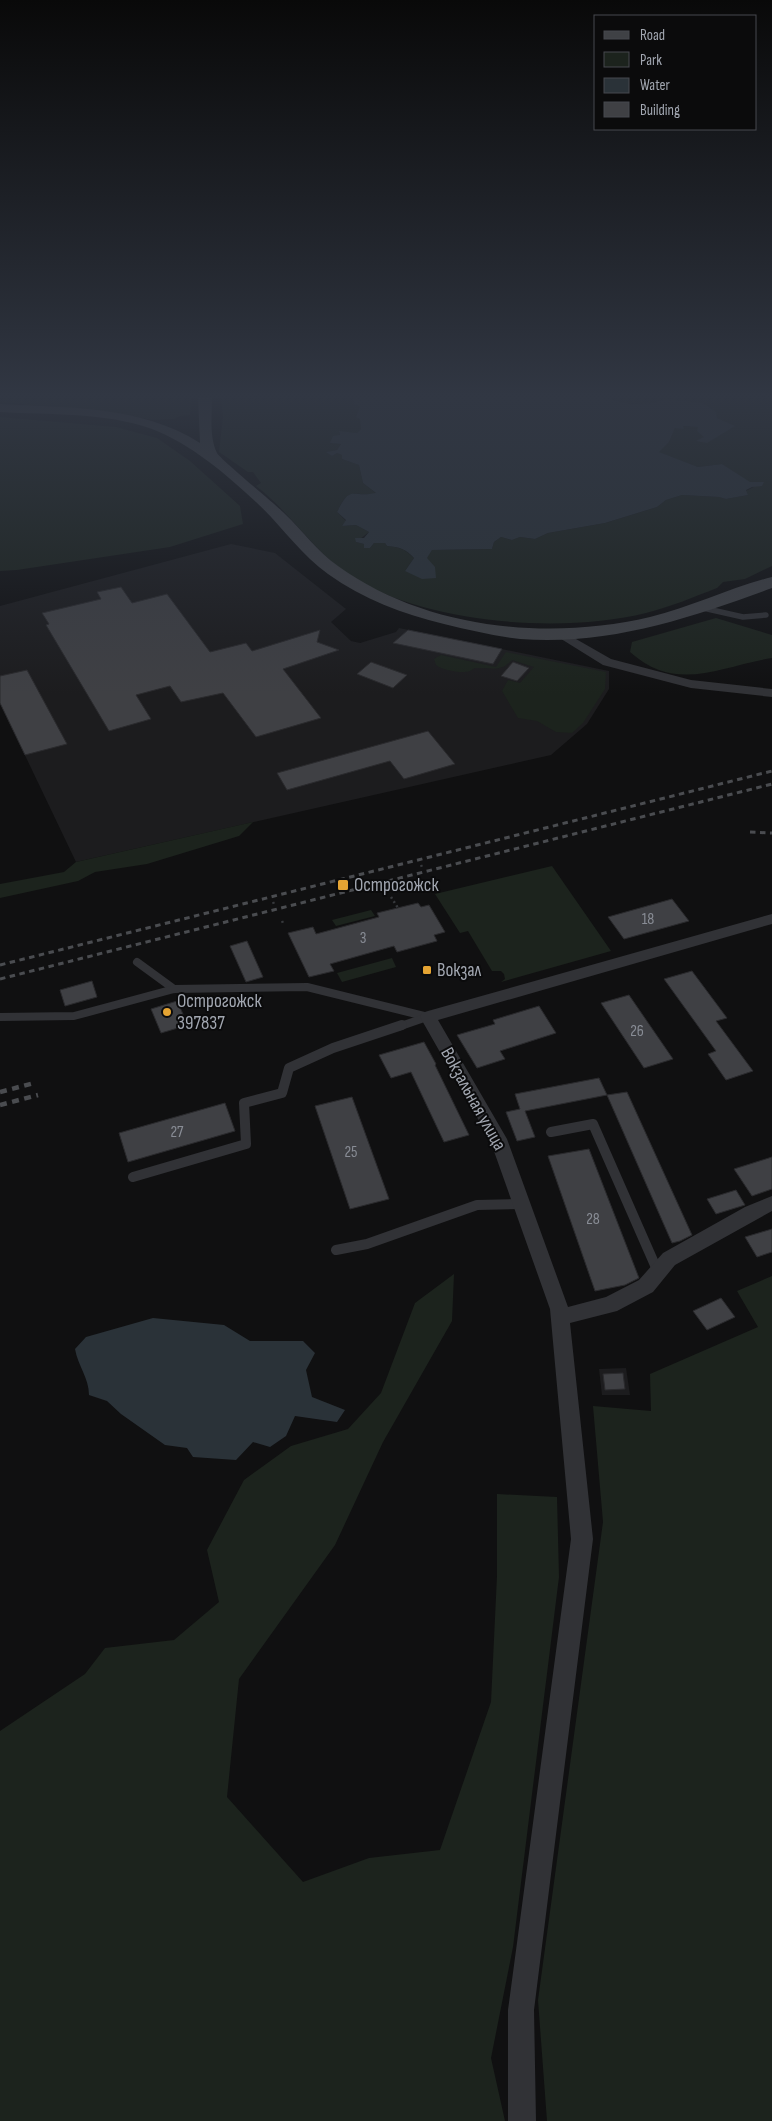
<svg xmlns="http://www.w3.org/2000/svg" width="772" height="2121" viewBox="0 0 772 2121" font-family="'Sofia Sans Condensed',sans-serif">
  <rect width="100%" height="100%" fill="#101011"/>
  <g fill="#1c1c1e">
    <path d="M231,544L275,553L346,609L331,622L351,641L360,643L396,632L399,628L609,671V689L587,724L551,755L76,862L0,703V606Z"/>
    <path d="M626,1368L630,1395H602L599,1369Z"/>
  </g>
  <g fill="#1c231d">
    <path d="M0,397H191L190,415L180,416L174,419L152,420L108,412L0,402Z"/>
    <path d="M221,397H353L354,404L360,406L361,429L357,433L339,432L340,435L330,443L341,444L337,450L327,452L332,456L337,453L342,455V459L359,465L363,483L377,494C352,497 350,485 337,512L346,521L342,526L356,525L369,532L356,542L364,544V547L370,548L374,543H385L387,546C399,547 405,549 414,558L405,571L426,558L432,550L492,549L494,542L501,537L512,540L520,537L535,539L548,533L605,523L657,507L666,500L682,495L719,497L726,499L748,495L746,491L763,482L750,483L722,464L698,467L658,452L669,442L675,428L682,426L698,427L705,437L697,440L734,426L717,418L704,403L667,399L653,403L630,404L600,397H772V566L745,579L723,582L717,588C694,597 670,607 646,613C561,634 423,624 349,575C314,552 290,512 256,486L261,483L253,472H248L219,452L223,416Z"/>
    <path d="M0,417L116,427L157,438L190,461L240,506L243,524L170,547L17,570L0,571Z"/>
    <path d="M716,618L772,635V658C720,666 677,694 630,652L632,642Z"/>
    <path d="M506,652L606,672L605,689L583,723L572,733L556,732L537,721L518,718L502,691L508,680L520,683L534,667L512,660C500,673 492,667 476,668C473,668 473,670 470,671C462,674 442,670 436,665L434,659L441,655L496,667Z"/>
    <path d="M253,822L239,836L147,864L95,872L78,881L0,898V884L64,872L76,862Z"/>
    <path d="M552,866L611,951L501,982L505,979L504,974L501,971H492L468,931L460,933L435,894Z"/>
    <path d="M371,910L375,916L336,926L332,920Z"/>
    <path d="M392,958L396,967L342,982L337,973Z"/>
    <path d="M454,1274L452,1321L383,1442L335,1545L239,1679L227,1797L303,1882L369,1858L440,1850L491,1702L497,1576V1494L557,1497L559,1577L513,1947L491,2058L505,2121H0V1731L85,1674L105,1648L174,1640L219,1602L207,1550L244,1480L291,1446L348,1429L381,1393L415,1303Z"/>
    <path d="M772,1276V2121H547L538,2000L603,1522L593,1406L651,1411L650,1374L758,1327L737,1291Z"/>
  </g>
  <g fill="#2a3238">
    <path d="M353,397H600L630,404L653,403L667,399L703,403L716,412L717,418L735,426L707,443L696,441L704,437L697,431L698,427L683,426L684,429L675,428L669,442L659,452L698,467L722,464L750,482H764L762,486L752,487L746,490L748,495L726,499L719,497L682,495L666,500L657,507L605,523L548,533L535,539L520,537L512,540L501,537L494,542L492,549L432,550L427,558L435,567L436,578L422,579L405,571L414,558C406,549 399,547 387,546L385,543H374L370,548H364V544L356,542L355,538H364L369,532L356,525L342,526L346,520L337,512C351,484 351,498 376,493L363,483L359,465L342,459V455L337,453L332,456L326,452L337,450L341,444L330,443L333,436L340,435L339,431L357,433L361,429L360,419L356,417L360,406L354,404Z"/>
    <path d="M153,1318L224,1325L250,1341H303L315,1353L306,1370L312,1397L345,1410L337,1422L295,1416L286,1436L270,1447L253,1442L236,1460L193,1457L187,1448L165,1445L121,1414L107,1401L89,1395C89,1378 78,1366 75,1349L86,1337Z"/>
  </g>
  <g fill="#3f4044" stroke="#2a2a2d">
    <path d="M121,587L132,603L167,594L210,652L246,643L252,651L320,630L317,642L339,650L283,669L321,718L256,737L223,693L181,702L170,686L136,695L151,719L109,731L46,625L49,624L42,613L101,599L97,592Z"/>
    <path d="M408,630L428,634L502,649L493,664L393,643Z"/>
    <path d="M371,662L407,675L393,688L357,674Z"/>
    <path d="M513,662L529,668L517,681L501,676Z"/>
    <path d="M27,670L67,744L25,755L0,703V676Z"/>
    <path d="M428,731L455,764L404,779L390,761L287,790L277,773Z"/>
    <path d="M672,899L689,921L624,939L608,917Z"/>
    <path d="M418,903L421,907L429,905L445,932L434,935L437,941L397,952L394,946L330,964L334,971L309,977L288,933L313,927L316,934L379,917L377,913Z"/>
    <path d="M247,941L263,977L246,982L230,946Z"/>
    <path d="M692,971L727,1018L716,1021L753,1071L726,1080L708,1054L716,1051L664,979Z"/>
    <path d="M92,981L97,997L65,1006L60,990Z"/>
    <path d="M629,995L673,1059L644,1068L601,1003Z"/>
    <path d="M177,1001L188,1025L161,1033L151,1009Z"/>
    <path d="M539,1006L556,1033L500,1051L505,1059L477,1068L457,1035L495,1024L493,1020Z"/>
    <path d="M424,1042L436,1064L435,1065L469,1135L444,1142L411,1072L391,1078L379,1055Z"/>
    <path d="M599,1078L607,1095L525,1111L535,1137L517,1141L506,1112L520,1109L515,1094Z"/>
    <path d="M627,1092L692,1235L680,1241L672,1243L607,1095Z"/>
    <path d="M352,1097L389,1199L350,1209L315,1106Z"/>
    <path d="M225,1103L235,1131L128,1162L119,1133Z"/>
    <path d="M589,1149L639,1278L625,1285L595,1291L548,1156Z"/>
    <path d="M772,1157V1189L752,1196L734,1169Z"/>
    <path d="M736,1190L745,1205L716,1214L707,1199Z"/>
    <path d="M772,1229V1252L757,1257L745,1237Z"/>
    <path d="M721,1298L735,1317L707,1330L693,1311Z"/>
    <path d="M623,1373L625,1389L605,1390L603,1374Z"/>
  </g>
  <g fill="none" stroke-linecap="round" stroke-linejoin="round">
    <g stroke="#37393d" stroke-width="2.5" stroke-dasharray="2 3" stroke-linecap="butt">
      <path d="M421,865L423,869"/>
      <path d="M432,883L434,886"/>
      <path d="M391,897L398,908"/>
      <path d="M273,902L275,906"/>
      <path d="M282,921L284,925"/>
    </g>
    <path stroke="#313236" stroke-width="5.5" d="M703,608L743,617L766,615"/>
    <g stroke="#313236" stroke-width="8">
      <path d="M137,962L174,989"/>
      <path d="M0,1017L74,1016L174,989L307,987L428,1017"/>
      <path d="M398,1027L427,1017"/>
    </g>
    <g stroke="#313236" stroke-width="10">
      <path d="M551,1132L593,1124L658,1272"/>
      <path d="M133,1177L246,1144L244,1103L282,1093L289,1068L333,1048L402,1025"/>
      <path d="M336,1250L367,1244L477,1205L521,1204"/>
    </g>
    <g fill="#313236" fill-rule="evenodd">
      <path d="M562,631L611,659L691,680L772,689V697L691,688L603,665L558,637L556,635Z"/>
      <path d="M772,914V924L438,1020L507,1139L568,1307L606,1297L639,1280L663,1253L745,1207L772,1196V1211L675,1265L653,1292L617,1311L570,1323L593,1539L534,2010L536,2121H508V2010L571,1539L550,1309L490,1140L420,1017L422,1013L428,1011Z"/>
    </g>
    <path fill="#3f4145" fill-rule="evenodd" d="M198,397H212C212,416 209,436 217,453C219,458 275,504 284,513C303,531 317,551 338,566C425,629 548,641 650,617C692,607 731,587 772,577V588C691,618 607,646 520,639C494,636 469,630 444,624C403,614 363,599 328,574C300,554 281,525 256,502C226,474 191,444 152,429C105,412 49,415 0,412V404C67,408 141,405 200,443Z"/>
    <g stroke="#4a4c50" stroke-width="3" stroke-dasharray="5.5 4.5" stroke-linecap="butt">
      <path d="M750,832L772,833"/>
      <path d="M0,965L772,771"/>
      <path d="M0,979L772,784"/>
    </g>
    <g stroke="#4a4c50" stroke-width="4.5" stroke-dasharray="7 5.5" stroke-linecap="butt">
      <path d="M0,1092L34,1083"/>
      <path d="M0,1105L38,1095"/>
    </g>
  </g>
  <linearGradient id="sky" x2="0" y2="1"><stop stop-color="#090909"/><stop offset="0.57" stop-color="#313743"/><stop offset="1" stop-color="#313743" stop-opacity="0"/></linearGradient>
  <rect width="772" height="694" fill="url(#sky)"/>
  <g fill="#e5a433" stroke="#0b0b0c" stroke-width="2">
    <rect x="337" y="879" width="12" height="12" rx="2.5"/>
    <rect x="422" y="965" width="10" height="10" rx="2.5"/>
    <circle cx="167" cy="1012" r="5"/>
  </g>
  <g text-anchor="middle" dominant-baseline="central" stroke-width="4" stroke-linejoin="round" paint-order="stroke">
    <g font-size="16" fill="#898d96">
      <text x="648" y="919">18</text>
      <text x="363" y="938">3</text>
      <text x="637" y="1031">26</text>
      <text x="177" y="1132">27</text>
      <text x="351" y="1152">25</text>
      <text x="593" y="1219">28</text>
    </g>
    <g font-size="19" fill="#a2a7b1" stroke="#0b0b0c" text-anchor="start">
      <text x="354" y="885">Острогожск</text>
      <text x="437" y="970">Вокзал</text>
      <text x="177" y="1001">Острогожск<tspan x="177" dy="22">397837</tspan></text>
    </g>
    <g font-size="19" fill="#a2a7b1" stroke="#0b0b0c">
      <text transform="translate(473 1099) rotate(61)">Вокзальная улица</text>
    </g>
  </g>
  <rect x="594" y="15" width="162" height="115" fill="#0b0b0c" stroke="#47494e"/>
  <rect x="604" y="31" width="25" height="8" fill="#3f4145" stroke="#47494e"/>
  <text x="640" y="40" font-size="15" fill="#a2a7b1">Road</text>
  <rect x="604" y="52" width="25" height="15" fill="#1c231d" stroke="#47494e"/>
  <text x="640" y="65" font-size="15" fill="#a2a7b1">Park</text>
  <rect x="604" y="78" width="25" height="15" fill="#2a3238" stroke="#47494e"/>
  <text x="640" y="90" font-size="15" fill="#a2a7b1">Water</text>
  <rect x="604" y="102" width="25" height="15" fill="#3f4044" stroke="#47494e"/>
  <text x="640" y="115" font-size="15" fill="#a2a7b1">Building</text>
</svg>
